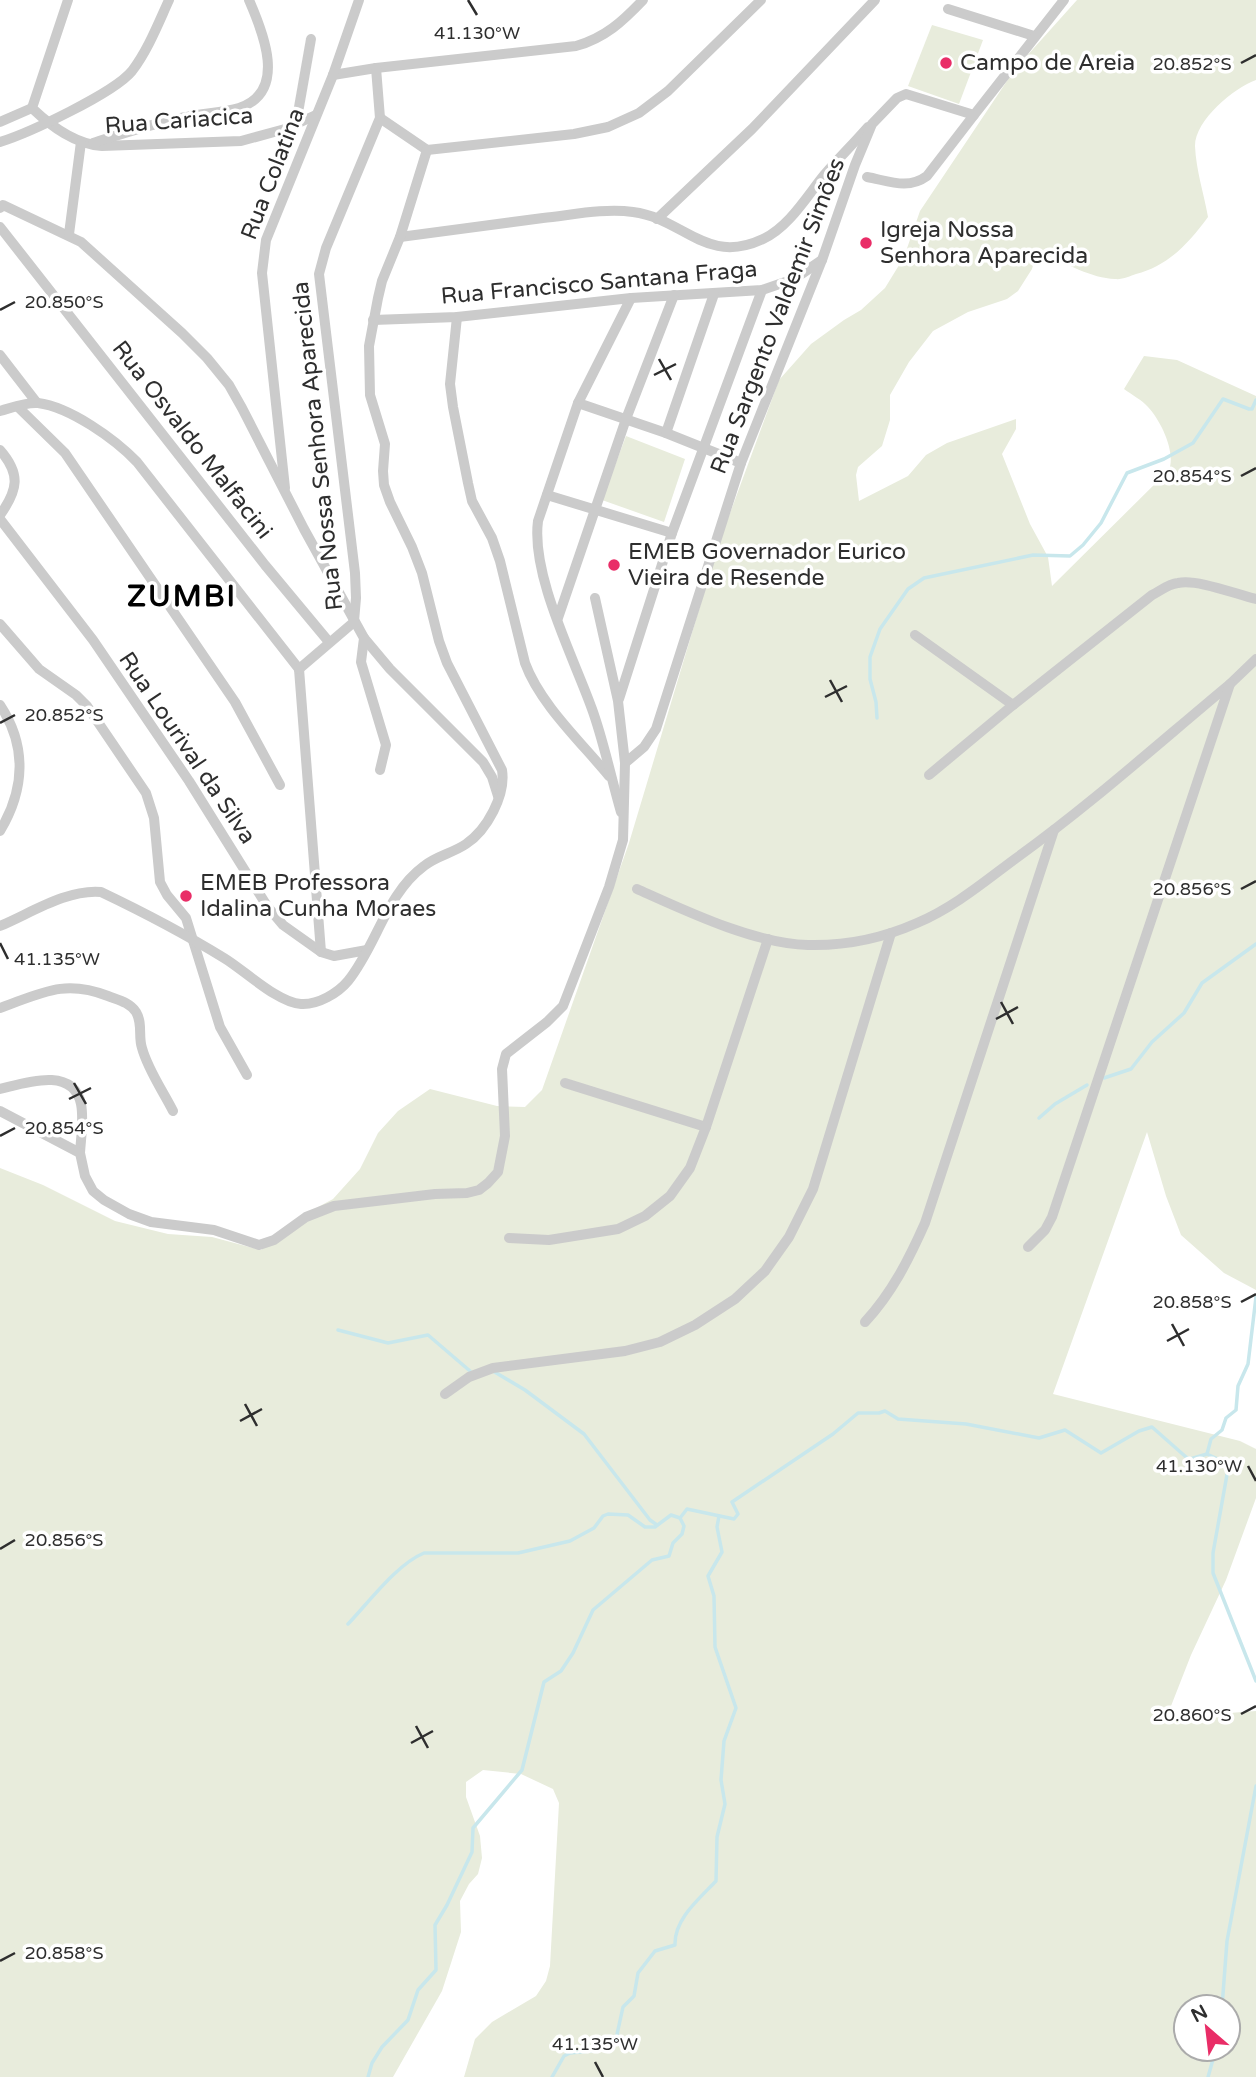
<svg xmlns="http://www.w3.org/2000/svg" width="1256" height="2077" viewBox="0 0 1256 2077" font-family="'Varela Round',sans-serif">
  <rect width="100%" height="100%" fill="#fff"/>
  <g fill="#e8ecdc" fill-rule="evenodd">
    <path d="M1077,0H1256V80C1234,88 1195,120 1195,146C1196,170 1204,194 1208,217C1189,243 1168,266 1136,274C1130,276 1122,280 1115,279C1089,278 1062,261 1037,251L1032,269L1018,291L1007,299L968,312L933,331L909,362L890,395V420L882,446L858,467L856,475L859,501L908,476L926,455L947,443L1016,419V429L1002,454L1030,524L1048,557L1052,586L1169,470C1176,452 1161,421 1148,407C1142,400 1132,395 1124,389L1144,356L1177,360L1256,396V1290L1224,1273L1181,1235L1166,1196L1147,1132L1053,1394L1240,1441L1256,1449V1498L1226,1580L1191,1655L1171,1706L1175,1717L1256,1711V2077H464L475,2039L492,2022L536,1996L546,1981L550,1966L559,1803L553,1789L521,1774L483,1770L466,1782V1797L480,1836L482,1858L478,1874L469,1884L460,1901L461,1932L442,1991L393,2077H0V1168L43,1185L115,1221L168,1234L212,1237L261,1250L305,1214L333,1199L360,1169L378,1133L398,1111L430,1089L497,1106L525,1107L542,1090L629,843L718,546L779,380L811,344L844,320L861,310L885,288L904,257L920,211L1015,69ZM1186,2007H1228V2049H1186Z"/>
    <path d="M932,25L983,40L959,104L908,86Z"/>
    <path d="M626,436L685,459L664,522L602,500Z"/>
  </g>
  <g fill="none" stroke-linecap="round" stroke-linejoin="round">
    <g stroke="#c8e7ec" stroke-width="3.5">
      <path d="M877,718L876,702L870,679V657L880,629L908,589L924,578L1033,555L1070,556L1083,545L1101,523L1127,473L1164,459L1193,443L1223,399L1249,409H1252L1256,400"/>
      <path d="M1104,1078L1131,1069L1152,1042L1184,1013L1202,983L1256,944"/>
      <path d="M1039,1118L1055,1104L1087,1085"/>
      <path d="M338,1330L388,1343L428,1335L470,1371"/>
      <path d="M493,1371L525,1390L584,1434L650,1520L657,1525"/>
      <path d="M1207,1454L1211,1439L1222,1430L1226,1418L1236,1410L1238,1386L1248,1364L1256,1297"/>
      <path d="M680,1518L687,1509L734,1519L738,1514L732,1502L833,1434L858,1413H879L885,1411L898,1419L966,1424L1039,1438L1065,1430L1101,1453L1139,1431L1152,1427L1186,1457L1190,1459L1207,1454L1224,1462L1228,1469L1213,1553V1573L1256,1681"/>
      <path d="M348,1624C369,1602 397,1564 424,1553H518L570,1541L594,1528L603,1516L608,1514L628,1515L645,1527H655L671,1515L680,1518L684,1526L682,1534L673,1543L669,1556L652,1560L593,1610L573,1653L561,1671L544,1682L522,1770L473,1828L472,1852L447,1905L435,1925L436,1970L418,1990L408,2020L382,2047L372,2063L368,2077"/>
      <path d="M1222,2007L1227,1941L1256,1786"/>
      <path d="M552,2077L564,2056L570,2053L600,2050L616,2039L623,2007L634,1996L638,1973L655,1951L675,1945C674,1919 700,1898 716,1881L717,1837L725,1804L721,1780L724,1741L736,1708L715,1647L714,1596L708,1576L722,1552L717,1527L719,1516"/>
      <path d="M1208,2077L1216,2049"/>
    </g>
    <g stroke="#cbcbcb" stroke-width="10">
      <path d="M68,0L32,108C52,127 75,144 102,146L241,141L285,129L316,115"/>
      <path d="M948,9L1034,36"/>
      <path d="M333,75L376,68L576,46C605,38 623,21 643,0"/>
      <path d="M380,118L427,150"/>
      <path d="M0,122L32,108"/>
      <path d="M296,124L311,39"/>
      <path d="M0,142C29,133 114,93 132,71C148,50 158,24 169,0"/>
      <path d="M93,143C124,133 154,123 186,117C203,113 223,113 239,108C288,92 263,32 249,0"/>
      <path d="M427,150L574,134L608,127L639,113L668,91L761,0"/>
      <path d="M867,177C889,181 908,190 927,176L974,115"/>
      <path d="M0,208L3,205L81,242L182,333L207,358L229,385L242,408L304,529L364,638L361,662L386,745L380,770"/>
      <path d="M657,219L752,129L875,0"/>
      <path d="M0,227L265,565L329,642"/>
      <path d="M69,234L81,142"/>
      <path d="M400,237C448,231 495,224 543,218C572,215 604,208 633,212C683,218 706,266 763,239C789,227 807,196 825,174C839,158 854,143 868,127"/>
      <path d="M457,317L450,384L453,407L468,483L472,501L492,538L500,561L525,663C540,704 581,742 609,776"/>
      <path d="M373,320L457,317L631,298L762,290L794,279L822,260"/>
      <path d="M0,355L37,403"/>
      <path d="M578,403L666,433L741,463"/>
      <path d="M18,407L65,453L235,702L280,785"/>
      <path d="M0,411C11,408 26,402 38,403C70,407 115,439 137,462L299,669"/>
      <path d="M666,433L714,294"/>
      <path d="M0,450C21,474 18,490 0,515"/>
      <path d="M285,488L262,273L266,240L333,75L359,0"/>
      <path d="M547,495L672,533"/>
      <path d="M0,519L93,640L189,781L267,906L283,925L321,952L334,956L367,950"/>
      <path d="M558,618L626,419L674,295"/>
      <path d="M354,621L356,598L355,573L319,274L326,248L380,118L376,68"/>
      <path d="M0,624L39,669L76,695L87,706L146,793L154,818L160,882L167,895L186,918L220,1027L247,1075"/>
      <path d="M915,635L1013,705"/>
      <path d="M364,638L390,669L483,762L492,777L498,796"/>
      <path d="M299,669L321,952"/>
      <path d="M299,669L354,622"/>
      <path d="M619,699L672,533L762,290"/>
      <path d="M0,705C27,746 25,789 0,831"/>
      <path d="M625,763L644,747L656,729L741,463L822,260L855,165L872,124L897,98L906,94L974,115L1064,0"/>
      <path d="M929,775L1013,705L1152,595C1160,591 1168,584 1178,583C1198,579 1235,594 1256,599"/>
      <path d="M621,812C611,778 604,742 592,709C573,656 531,575 538,521L578,403L631,298"/>
      <path d="M637,889C686,911 755,944 808,945C846,946 883,938 917,923C953,908 984,882 1015,859C1090,805 1159,743 1230,684L1256,659"/>
      <path d="M0,926C31,913 67,889 101,892C143,912 185,934 224,958C244,970 278,1003 301,1004C318,1005 338,993 348,981C377,945 386,894 424,866C436,856 453,853 466,844C487,830 506,795 502,770L447,663L439,641L422,573L412,547L390,502L384,485L383,471L385,444L370,395L369,346L378,298L382,281L400,237L427,150"/>
      <path d="M0,1008C42,993 64,979 108,996C118,1000 129,1002 136,1012C143,1024 138,1036 142,1048C148,1070 163,1091 173,1111"/>
      <path d="M565,1083L706,1127"/>
      <path d="M0,1089C25,1083 73,1066 81,1104C84,1119 81,1137 80,1153"/>
      <path d="M0,1111L80,1153L85,1176L93,1191L104,1200L129,1214L151,1222L214,1230L259,1245L274,1240L306,1217L334,1206L435,1194L467,1193L479,1190L488,1183L498,1172L505,1136L502,1069L506,1054L547,1022L563,1006L609,887L623,840L625,763L618,701L595,598"/>
      <path d="M509,1238L549,1240L618,1229L645,1216L670,1196L690,1168L706,1127L768,939"/>
      <path d="M1028,1247L1045,1230L1052,1217L1230,684"/>
      <path d="M865,1322C892,1293 909,1259 925,1223L1054,830"/>
      <path d="M445,1394L469,1377L493,1368L625,1351L660,1342L695,1325L735,1299L765,1271L789,1237L813,1189L891,933"/>
    </g>
  </g>
  <path fill="none" stroke="#2e2e2e" stroke-width="2.5" d="M468,0L477,15M1241,63L1256,55M0,310L15,302M659,359L671,380M654,375L676,364M1241,476L1256,468M830,680L842,702M825,697L847,686M0,723L15,715M1241,889L1256,881M0,943L8,959M1001,1002L1013,1024M996,1019L1018,1007M74,1083L86,1104M69,1099L91,1088M0,1136L15,1128M1241,1302L1256,1294M1172,1324L1184,1346M1167,1341L1189,1329M245,1404L257,1426M240,1421L262,1409M1248,1466L1256,1481M0,1549L15,1540M1241,1714L1256,1706M416,1726L428,1748M411,1743L433,1731M0,1961L15,1953M595,2062L603,2077"/>
  <g fill="#e92d67" stroke="#fff" stroke-width="2.5">
    <circle cx="946" cy="63" r="7"/>
    <circle cx="866" cy="243" r="7"/>
    <circle cx="614" cy="565" r="7"/>
    <circle cx="186" cy="896" r="7"/>
  </g>
  <g text-anchor="middle" dominant-baseline="central" stroke-width="7" stroke-linejoin="round" paint-order="stroke">
    <g font-size="23" fill="#2e2e2e" stroke="#fff" text-anchor="start">
      <text x="960" y="63">Campo de Areia</text>
      <text x="880" y="230">Igreja Nossa<tspan x="880" dy="26">Senhora Aparecida</tspan></text>
      <text x="628" y="552">EMEB Governador Eurico<tspan x="628" dy="26">Vieira de Resende</tspan></text>
      <text x="200" y="883">EMEB Professora<tspan x="200" dy="26">Idalina Cunha Moraes</tspan></text>
    </g>
    <g font-size="23" fill="#2e2e2e" stroke="#fff">
      <text transform="translate(179 121) rotate(-4)">Rua Cariacica</text>
      <text transform="translate(273 174) rotate(-69)">Rua Colatina</text>
      <text transform="translate(599 283) rotate(-5)">Rua Francisco Santana Fraga</text>
      <text transform="translate(778 316) rotate(-69)">Rua Sargento Valdemir Simões</text>
      <text transform="translate(192 440) rotate(52)">Rua Osvaldo Malfacini</text>
      <text transform="translate(318 446) rotate(-96)">Rua Nossa Senhora Aparecida</text>
      <text transform="translate(187 748) rotate(56)">Rua Lourival da Silva</text>
    </g>
    <g font-size="30" font-weight="bold" letter-spacing="2" fill="#000" stroke="#fff">
      <text x="182" y="596">ZUMBI</text>
    </g>
  </g>
  <g font-size="18" text-anchor="middle" fill="#2e2e2e" stroke="#fff" stroke-width="7" stroke-linejoin="round" paint-order="stroke">
    <text x="477" y="39">41.130°W</text>
    <text x="1192" y="70">20.852°S</text>
    <text x="64" y="308">20.850°S</text>
    <text x="1192" y="482">20.854°S</text>
    <text x="64" y="721">20.852°S</text>
    <text x="1192" y="895">20.856°S</text>
    <text x="57" y="965">41.135°W</text>
    <text x="64" y="1134">20.854°S</text>
    <text x="1192" y="1308">20.858°S</text>
    <text x="1199" y="1472">41.130°W</text>
    <text x="64" y="1546">20.856°S</text>
    <text x="1192" y="1721">20.860°S</text>
    <text x="64" y="1959">20.858°S</text>
    <text x="595" y="2050">41.135°W</text>
  </g>
  <g transform="translate(1207 2028) rotate(332)"><circle r="33" fill="#ffffff" stroke="#ababab" stroke-width="2"/>
  <path d="M0-5L12 26L0 18L-12 26Z" fill="#e92d67"/>
  <text y="-10" font-size="19" font-weight="bold" text-anchor="middle" fill="#2e2e2e">N</text>
  </g>
</svg>
